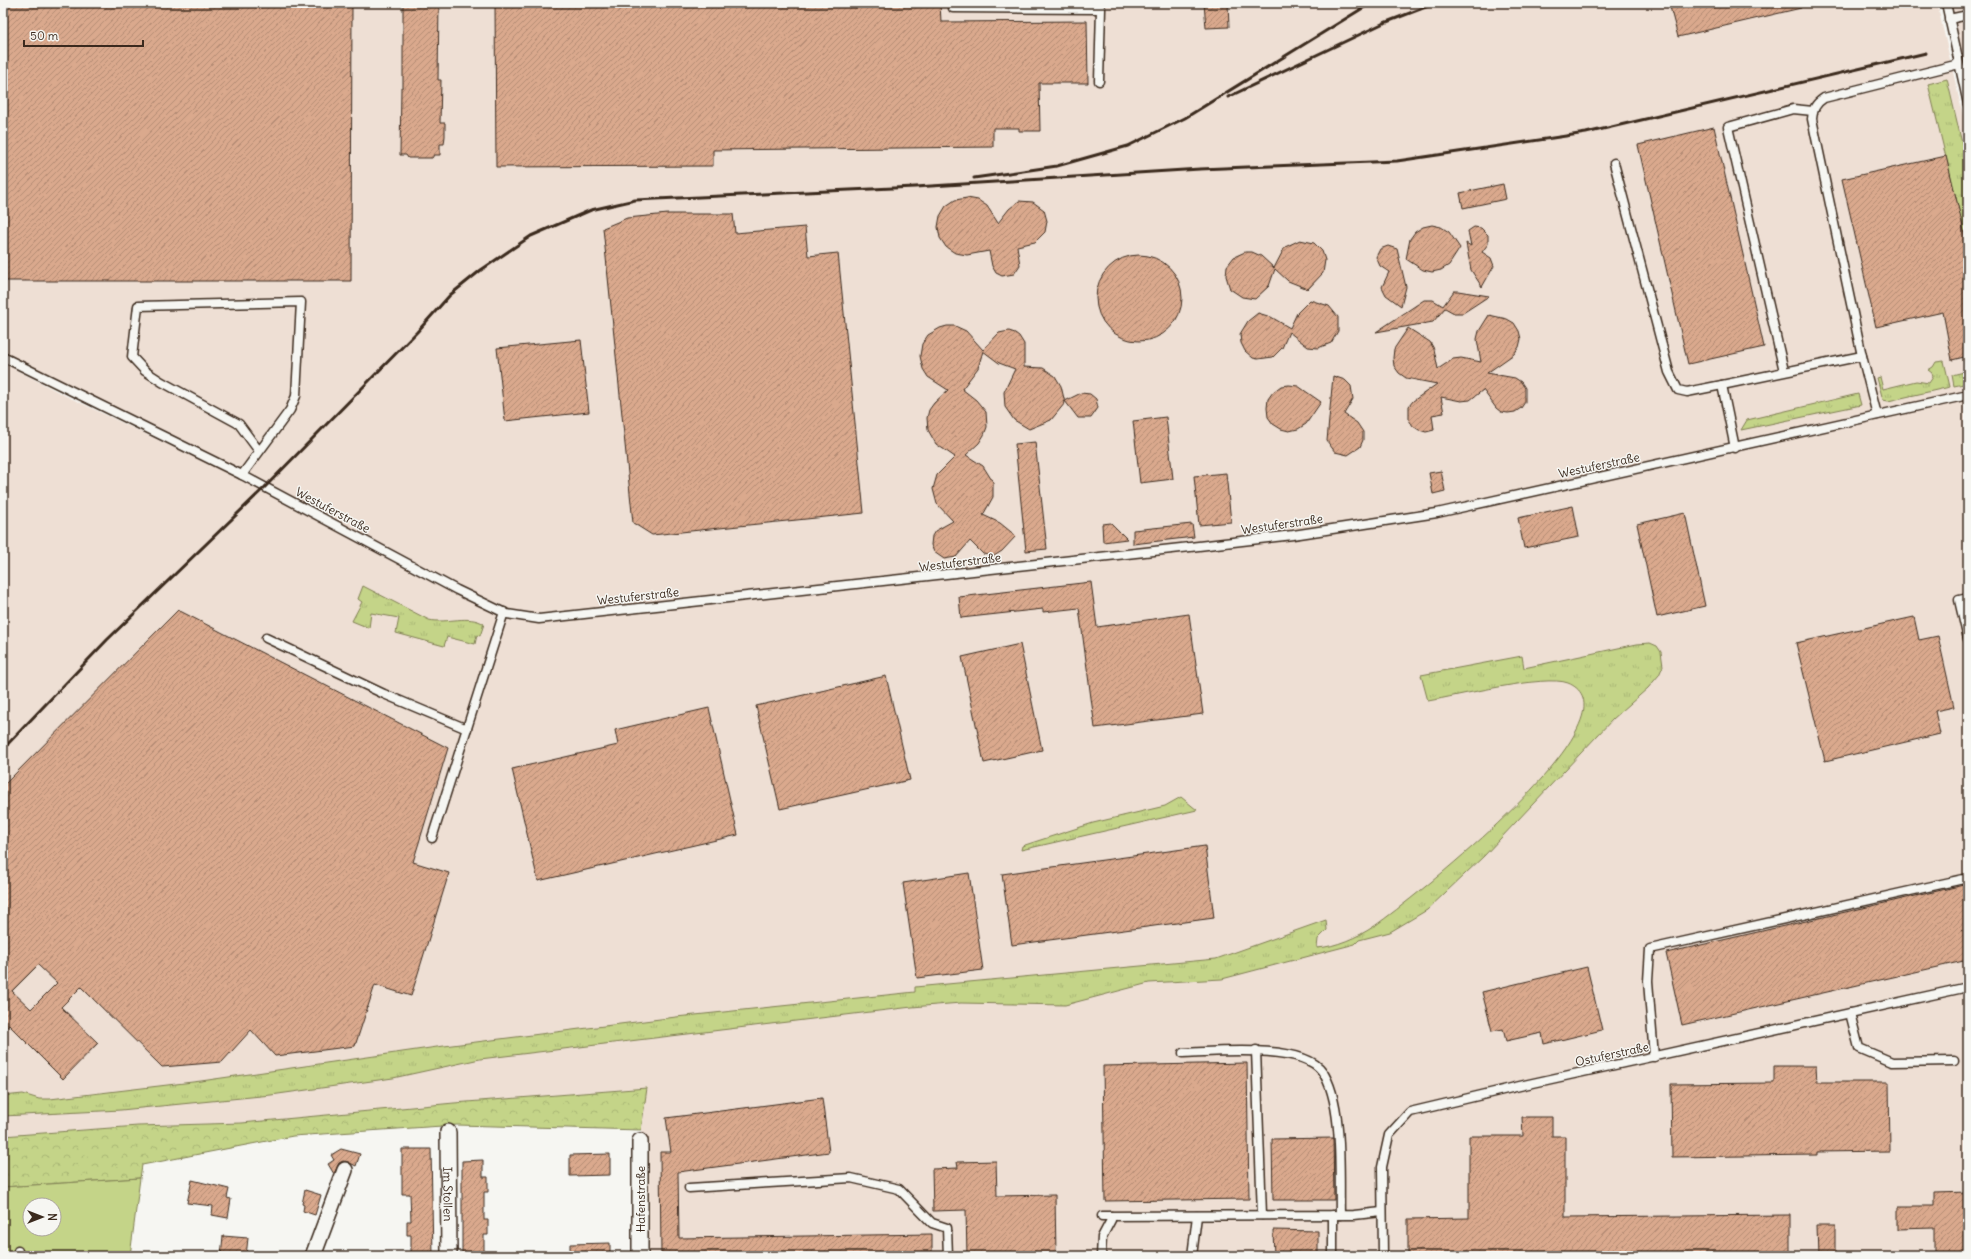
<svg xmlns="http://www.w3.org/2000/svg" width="1971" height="1259" viewBox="0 0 1971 1259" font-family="Delius,sans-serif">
  <defs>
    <pattern id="grass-tufts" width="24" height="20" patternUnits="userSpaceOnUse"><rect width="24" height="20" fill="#c4d488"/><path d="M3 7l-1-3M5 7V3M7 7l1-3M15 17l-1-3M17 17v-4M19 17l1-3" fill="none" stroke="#a9b675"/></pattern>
    <pattern id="forest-crowns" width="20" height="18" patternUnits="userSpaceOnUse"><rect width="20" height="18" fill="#c4d488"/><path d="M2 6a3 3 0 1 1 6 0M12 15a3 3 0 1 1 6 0" fill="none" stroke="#a9b675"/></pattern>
    <pattern id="building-hatch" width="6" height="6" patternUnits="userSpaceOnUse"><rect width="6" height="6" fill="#daa98d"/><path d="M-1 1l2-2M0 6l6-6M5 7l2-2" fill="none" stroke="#b28a73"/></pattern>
  </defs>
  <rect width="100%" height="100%" fill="#f6f6f2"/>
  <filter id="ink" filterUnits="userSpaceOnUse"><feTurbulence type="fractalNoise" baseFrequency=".025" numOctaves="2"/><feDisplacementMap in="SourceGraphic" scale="8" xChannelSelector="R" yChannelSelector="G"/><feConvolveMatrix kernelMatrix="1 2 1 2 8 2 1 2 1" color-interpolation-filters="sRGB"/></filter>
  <g filter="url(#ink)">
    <g fill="#eedfd4">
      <path d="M3,3H1937L1968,137V1256H641L643,1141L641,1130L646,1088L454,1103L242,1123L138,1126L3,1136V363L66,396L244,481L266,493L272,488L3,354Z"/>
      <path d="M1943,3H1968V122L1962,98Z"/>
    </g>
    <g fill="url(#grass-tufts)" stroke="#807f53">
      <path d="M1947,79L1968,169V247L1928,84Z"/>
      <path d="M1944,361L1950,387L1888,401L1883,400L1877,378L1880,377L1883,389L1916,381L1929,383L1933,377L1932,373L1928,370L1933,367L1936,362Z"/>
      <path d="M1968,371V383L1954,386L1952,375Z"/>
      <path d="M1858,394L1861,405L1741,430L1747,420Z"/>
      <path d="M363,586L429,620C447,624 469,614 484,624L480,636L477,635L475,644L447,637L444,646L396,633L399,618L371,613L369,628L352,621L362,602L358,599Z"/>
      <path d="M1650,643L1657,646L1661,652L1663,666L1659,675L1648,688L1613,719L1484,856L1427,910L1390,932L1359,940L1355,944L1222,979L1149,983L1065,1005L961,1003L912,1007L480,1059L393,1078L271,1095L121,1110L3,1116V1096L23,1094L39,1099H50L201,1081L444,1046L676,1017L915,992V987L1216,959L1326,920L1327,930L1318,939L1317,948C1335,947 1358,937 1373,927C1404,906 1648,716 1568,683C1545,674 1457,696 1428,701L1421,675L1522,656L1524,668L1637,644Z"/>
      <path d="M1181,797L1197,810L1021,850L1022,846L1093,823L1165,806Z"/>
    </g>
    <path fill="url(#forest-crowns)" stroke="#807f53" d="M647,1088L641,1130L457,1125L293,1136L142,1165L140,1178L3,1187V1136L138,1126L242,1123L454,1103Z"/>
    <path fill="#c4d488" stroke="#807f53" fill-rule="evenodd" d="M140,1178L130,1256H3V1187ZM30,1205H54V1229H30Z"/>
    <g fill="url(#building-hatch)" stroke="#3b2a1e" fill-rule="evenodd">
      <path d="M3,3H352L351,281H3Z"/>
      <path d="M403,3H439L438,80H441L440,123H445V136L444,144H440V155H434L432,158H408L406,155H400L401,87H403Z"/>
      <path d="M495,3H940L941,22L1087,21L1088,83H1039L1040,131H1019V128H993V147L713,150V166L496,167Z"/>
      <path d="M1204,3H1228L1229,27L1206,28Z"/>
      <path d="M1669,3H1800L1801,8L1678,37Z"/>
      <path d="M1714,127L1764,347L1688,364L1638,145Z"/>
      <path d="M1946,156L1968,248V356L1952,360L1943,312L1876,327L1842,179Z"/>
      <path d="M1503,184L1506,199L1463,208L1460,193Z"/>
      <path d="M967,198L978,200L987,206L998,223L1009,209L1019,201L1033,202L1044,210L1047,221L1045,232L1035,242L1017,246L1020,265L1014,274L1002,276L996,273L992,266L989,251L967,255L955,253L946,247L940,238L938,227L940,216L946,206L955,200Z"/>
      <path d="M668,214H733L735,233L805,227L808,256L838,253L864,513L652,535L633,523L603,228L627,218Z"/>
      <path d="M1432,225L1441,227L1449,232L1460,248L1449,265L1441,270L1432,272L1423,270L1406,259L1410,239L1415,232L1423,227Z"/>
      <path d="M1474,227L1481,228L1488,235V244L1482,252L1491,258L1494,266L1482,287L1471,270L1466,243L1471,246L1468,231Z"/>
      <path d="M1300,240L1314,243L1322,251L1325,260L1323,273L1308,289L1288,281L1275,269L1269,286L1255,299L1242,297L1230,289L1226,276L1227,266L1234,257L1245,252H1252L1261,256L1274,268L1285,247Z"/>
      <path d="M1388,246L1397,249L1406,287L1401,306L1386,295L1382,287L1389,272L1380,266L1376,257L1380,249Z"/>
      <circle cx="1139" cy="298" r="43"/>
      <path d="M1454,291H1458L1489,296L1463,313H1454L1445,308L1433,322L1376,332L1424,300H1433L1443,306Z"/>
      <path d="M1310,300L1329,306L1338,317V331L1331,343L1318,348L1308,347L1289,332L1282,348L1273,357L1258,359L1253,358L1245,351L1241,343L1240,334L1248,321L1258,313L1271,317L1290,328L1297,313Z"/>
      <path d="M1489,315L1507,319L1514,323L1519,331L1521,339L1519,347L1514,354L1487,373L1515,378L1521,382L1525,388V402L1521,408L1515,412L1508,413L1501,412L1496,408L1483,390L1470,400L1461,401L1441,397L1444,413L1432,415L1434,430L1426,432L1419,430L1413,426L1409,420V406L1413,401L1437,384L1406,378L1399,373L1394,366L1393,358L1394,349L1408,328L1430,342L1434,349L1438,369L1453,359L1461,358L1481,362L1477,339L1479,331Z"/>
      <path d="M947,326H955L966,331L983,350L999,333L1009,331L1015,333L1019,336L1024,344V367L1043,368L1055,376L1061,386L1065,403L1051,420L1029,429L1014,420L1005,407L1004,392L1015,369L999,363L983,351L978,368L962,389L976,400L986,412L987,427L984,435L979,443L966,455L983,466L993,482V497L983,515L1000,523L1016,536L1002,551L994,556L983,554L970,541L956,557L944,559L934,552L931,545L932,536L935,531L953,521L937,504L933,489L937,475L955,457L936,444L928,430L927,418L929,410L934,403L948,390L928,377L923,369L920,356L922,344L928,335L940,328Z"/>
      <path d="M581,340L589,412L505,421L497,348Z"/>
      <path d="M1333,376L1345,380L1351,386L1353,399L1344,414L1357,423L1363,432V440L1360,447L1348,455L1335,452L1327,441Z"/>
      <path d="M1289,385L1298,386L1321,402L1306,424L1298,429L1289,431L1281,429L1273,424L1268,417L1267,408L1268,399L1273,392L1281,386Z"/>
      <path d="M1081,393L1090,394L1096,399L1098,408L1091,418H1078L1065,401Z"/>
      <path d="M1166,417L1173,479L1140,483L1133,421Z"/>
      <path d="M1035,442L1047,549L1026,551L1015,444Z"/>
      <path d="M1441,471L1445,491L1433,494L1429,473Z"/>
      <path d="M1226,473L1231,522L1199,525L1194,476Z"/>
      <path d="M1573,506L1579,537L1524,548L1518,518Z"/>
      <path d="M1685,513L1705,606L1657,617L1637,524Z"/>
      <path d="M1111,523L1127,539L1103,542L1102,524Z"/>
      <path d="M1192,524L1194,537L1133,544V530Z"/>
      <path d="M1091,582L1097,627L1189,614L1203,714L1095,728L1079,608L1043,612V609L961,618L959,597Z"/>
      <path d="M178,610L448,748L413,862L449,873L411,996L375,985L355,1046L275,1056L251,1030L222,1062L162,1067L81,987L61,1007L98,1043L63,1079L9,1025L3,1032V786ZM38,965L57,983L31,1009L12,991Z"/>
      <path d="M1914,617L1919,640L1938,636L1954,707L1935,711L1940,734L1825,761L1796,643Z"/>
      <path d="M1020,644L1042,750L984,763L962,657Z"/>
      <path d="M886,676L910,780L780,809L756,706Z"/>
      <path d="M709,708L738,835L538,881L512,769L618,745L615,730Z"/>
      <path d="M1205,846L1214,918L1012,945L1002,874Z"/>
      <path d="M969,873L983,970L917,978L903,883Z"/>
      <path d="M1968,884V960L1682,1025L1666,953Z"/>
      <path d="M1587,967L1602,1030L1544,1044L1542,1033L1506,1041L1503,1029L1492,1031L1482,992Z"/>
      <path d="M1247,1063L1249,1199L1105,1201L1103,1066Z"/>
      <path d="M1774,1066H1816L1817,1082H1889L1890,1151L1817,1152V1155L1672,1157L1671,1084L1774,1083Z"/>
      <path d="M822,1098L829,1152L678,1172L679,1238L932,1234V1256H661L660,1152H671L666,1118Z"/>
      <path d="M1522,1117H1552V1136H1565V1217L1790,1215V1256H1408V1219L1469,1218V1136H1523Z"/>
      <path d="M1333,1138L1334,1200H1273L1272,1139Z"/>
      <path d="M341,1149L360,1154L356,1166L348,1162L343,1161L339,1163L334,1174L328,1164L334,1160L331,1155Z"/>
      <path d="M402,1149H431L433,1256H411V1235H407V1221H411L410,1194H402Z"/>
      <path d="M610,1154V1175L570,1176V1155Z"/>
      <path d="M483,1160V1177H488V1192H484V1220H488V1235H484V1256H462V1161Z"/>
      <path d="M996,1161L997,1196L1055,1195L1056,1256H967L966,1210L933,1211L932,1169L958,1168L957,1162Z"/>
      <path d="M192,1180L229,1189L227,1198L231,1199L228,1218L212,1215L213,1206L187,1203Z"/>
      <path d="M305,1190L321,1195L315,1215L303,1211L304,1205L302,1204Z"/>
      <path d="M1968,1192V1253H1934V1227L1898,1228V1206H1934V1193Z"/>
      <path d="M1817,1226H1835V1256H1818Z"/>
      <path d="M1273,1230L1318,1231V1256H1274Z"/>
      <path d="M223,1236L248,1238L246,1256H221Z"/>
      <path d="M610,1243V1256H570V1244Z"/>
    </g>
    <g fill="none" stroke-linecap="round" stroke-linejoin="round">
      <g stroke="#3b2a1e" stroke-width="11">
        <g id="service">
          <path d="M953,3V8L1101,9L1099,81"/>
          <path d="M1946,3L1968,104"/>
          <path d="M1949,19L1968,15"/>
          <path d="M1614,163L1669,372L1678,390L1687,392L1722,385"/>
          <path d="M1862,356L1812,119C1813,109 1815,104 1824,98L1959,64"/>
          <path d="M3,357L242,475L457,590L507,614L539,619L1190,547L1293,535L1437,513L1968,395"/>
          <path d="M1784,371L1728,127L1793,109L1813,111"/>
          <path d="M1735,448L1722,385L1862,356L1877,415"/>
          <path d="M242,475L290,410L296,396L301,302L138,306L132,357L145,371L162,382L239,424L259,451"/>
          <path d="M1968,598L1959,600L1968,639"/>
          <path d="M266,638L384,694L467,729"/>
          <path d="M432,838L504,612"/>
          <path d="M1850,1013L1859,1048L1892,1062L1954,1061"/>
          <path d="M1256,1050L1262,1215"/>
          <path d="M1183,1053C1214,1052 1302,1043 1322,1071C1344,1102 1339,1177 1340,1215"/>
          <path d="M1654,1057L1648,981L1650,949L1968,878"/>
          <path d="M689,1188L851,1178L899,1189L932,1223L947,1228L948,1256"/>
          <path d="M1333,1215V1256"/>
          <path d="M1102,1216L1354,1215L1382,1212"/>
          <path d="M18,1251L19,1256"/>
          <path d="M1101,1256L1102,1237L1111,1220V1216"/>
          <path d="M1192,1256L1197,1216"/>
          <path d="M1383,1256L1382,1167L1389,1135L1410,1112L1524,1085L1968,987"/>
        </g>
      </g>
      <g stroke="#3b2a1e" stroke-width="18">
        <g id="minor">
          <path id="s1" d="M448,1132L449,1256"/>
          <path d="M313,1256L345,1170"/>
          <path d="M640,1256V1141"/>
        </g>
      </g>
      <use href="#service" stroke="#f6f6f2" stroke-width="8"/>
      <use href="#minor" stroke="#f6f6f2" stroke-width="15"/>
      <g stroke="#3b2a1e" stroke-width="3">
        <path d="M1228,97L1384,23L1436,3"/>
        <path d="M974,178L1057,166L1128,146L1185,118L1371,3"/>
        <path d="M3,749L107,640L265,487L417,332L450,295L481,270L531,236L591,210L635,200L915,187L1200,169L1397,161L1586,133L1926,53"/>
      </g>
    </g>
  </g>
  <g text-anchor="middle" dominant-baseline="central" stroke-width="3" stroke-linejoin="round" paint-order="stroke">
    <g font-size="12" fill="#3b2a1e" stroke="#f6f6f2">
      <text transform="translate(1599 465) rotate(-12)">Westuferstraße</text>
      <text transform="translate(333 510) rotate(28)">Westuferstraße</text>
      <text transform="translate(1282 524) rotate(-8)">Westuferstraße</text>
      <text transform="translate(960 562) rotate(-7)">Westuferstraße</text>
      <text transform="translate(638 596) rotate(-6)">Westuferstraße</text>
      <text transform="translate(1612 1054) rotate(-12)">Ostuferstraße</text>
      <text stroke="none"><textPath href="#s1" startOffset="62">Im Stollen</textPath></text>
      <text transform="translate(640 1199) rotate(-90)">Hafenstraße</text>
    </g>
  </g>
  <rect width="1971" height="1259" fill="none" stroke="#f6f6f2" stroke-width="16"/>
  <rect x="8" y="8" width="1955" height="1243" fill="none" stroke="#3b2a1e" stroke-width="1.5" filter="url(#ink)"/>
  <g transform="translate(42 1217) rotate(90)"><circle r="19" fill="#f6f6f2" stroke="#aba49d"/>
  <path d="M0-3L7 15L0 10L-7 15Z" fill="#3b2a1e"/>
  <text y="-6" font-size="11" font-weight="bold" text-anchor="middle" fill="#3b2a1e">N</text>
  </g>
  <path d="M24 40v6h119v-6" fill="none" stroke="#3b2a1e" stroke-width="2"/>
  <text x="30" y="40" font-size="12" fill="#3b2a1e" stroke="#f6f6f2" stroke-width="3" paint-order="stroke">50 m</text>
</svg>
